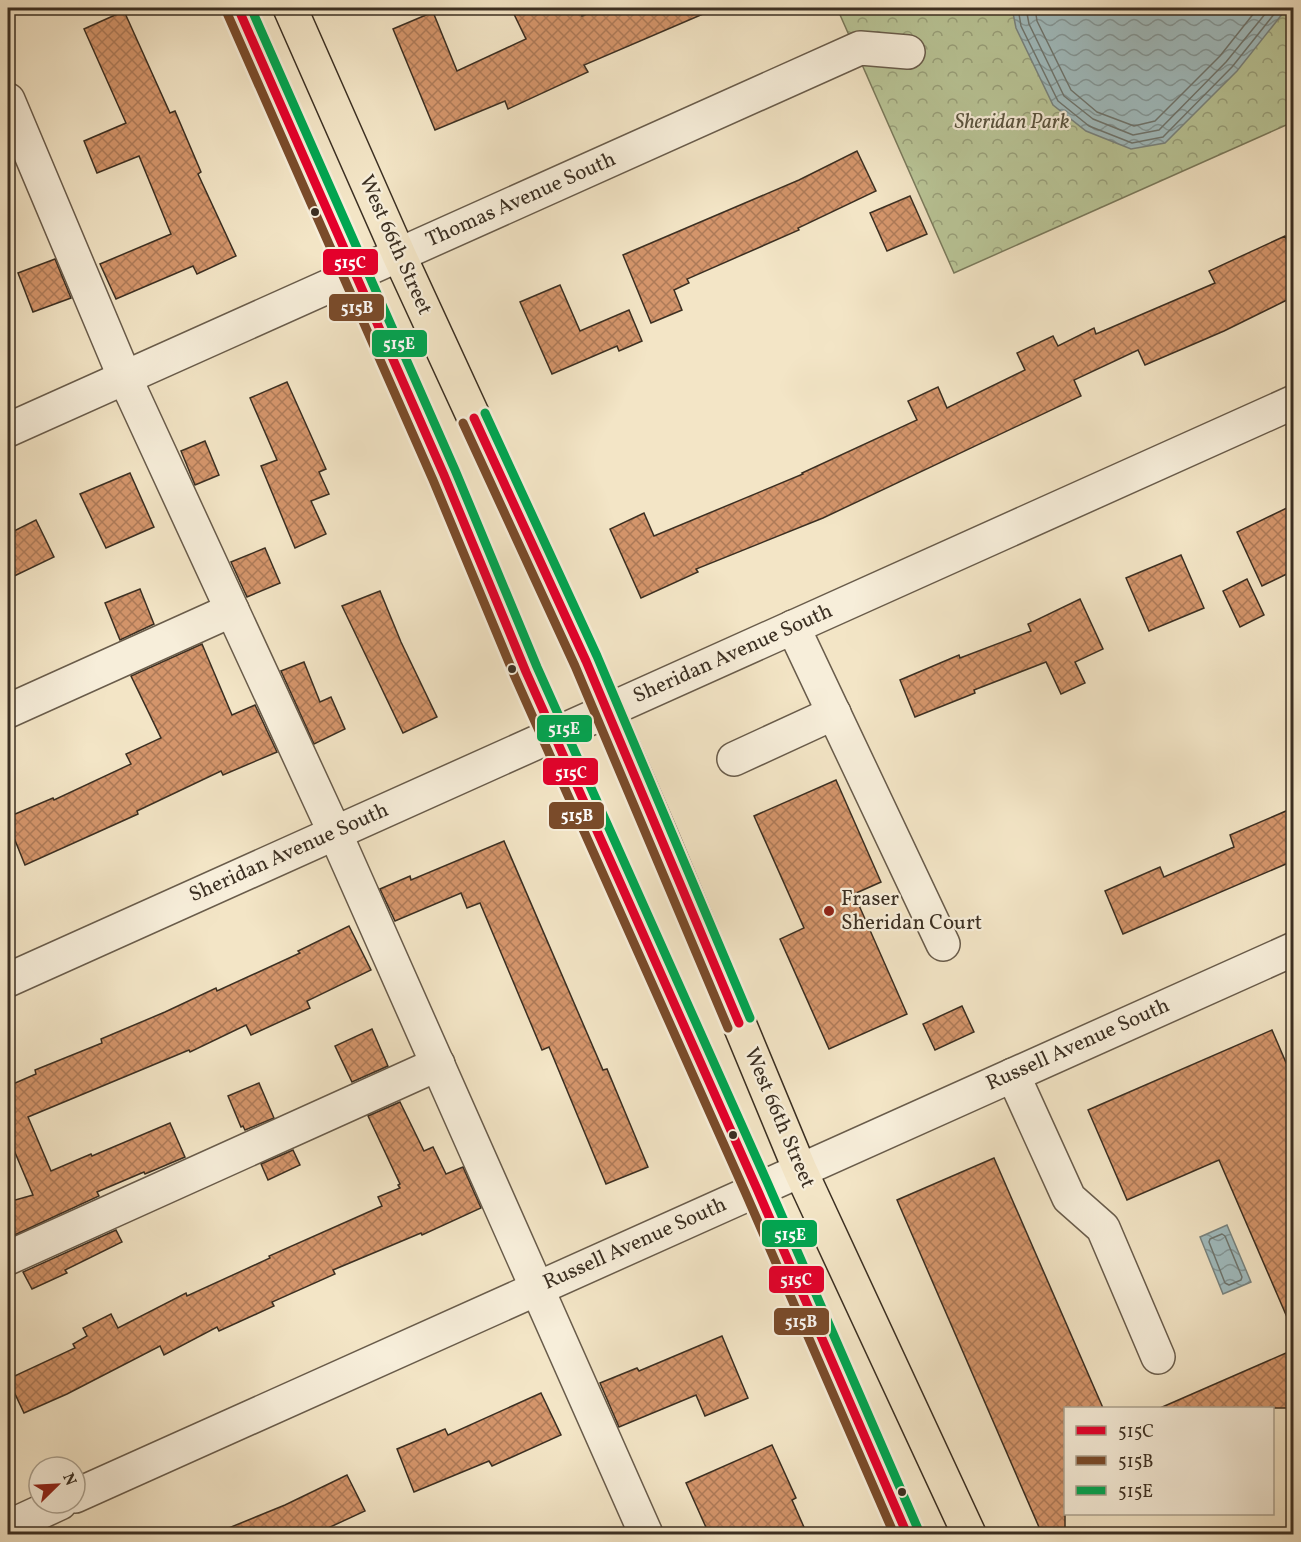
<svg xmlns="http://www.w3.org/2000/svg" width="1301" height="1542" viewBox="0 0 1301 1542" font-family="Vollkorn,serif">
  <defs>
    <pattern id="park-crowns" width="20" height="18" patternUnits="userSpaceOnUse" patternTransform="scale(1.5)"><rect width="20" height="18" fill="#b9c597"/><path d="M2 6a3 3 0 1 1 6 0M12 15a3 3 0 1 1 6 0" fill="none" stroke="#98a07b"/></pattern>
    <pattern id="water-waves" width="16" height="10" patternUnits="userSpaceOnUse" patternTransform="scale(1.5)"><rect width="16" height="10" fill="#a0bcbf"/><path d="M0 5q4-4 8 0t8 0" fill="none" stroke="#84999b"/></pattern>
    <pattern id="building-cross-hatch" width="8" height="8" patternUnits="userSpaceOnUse" patternTransform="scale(1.5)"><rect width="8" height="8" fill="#d4956b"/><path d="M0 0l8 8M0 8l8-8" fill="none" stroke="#ad7a58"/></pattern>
  </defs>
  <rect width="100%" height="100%" fill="#f3e5c6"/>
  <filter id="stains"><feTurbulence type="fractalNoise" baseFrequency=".00333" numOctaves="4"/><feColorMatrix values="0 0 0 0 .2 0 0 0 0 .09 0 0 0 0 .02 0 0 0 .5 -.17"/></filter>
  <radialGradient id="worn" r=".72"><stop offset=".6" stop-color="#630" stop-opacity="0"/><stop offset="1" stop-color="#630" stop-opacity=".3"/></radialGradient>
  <path fill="url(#park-crowns)" stroke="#7a7a5c" stroke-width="1.5" d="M837,8H1293V122L954,273Z"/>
  <g fill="url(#water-waves)" stroke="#788480" stroke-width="1.5">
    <path d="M1012,8H1287L1237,71L1165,143L1131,149L1086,131L1053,105L1016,28Z"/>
    <path d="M1227,1225L1251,1282L1223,1294L1200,1237Z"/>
  </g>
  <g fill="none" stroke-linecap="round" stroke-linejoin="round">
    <g stroke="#6e7670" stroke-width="1.5">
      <path d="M1018,8L1021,26L1058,101L1089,126L1132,143L1163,137L1232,67L1279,8"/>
      <path d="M1026,8L1029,24L1064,96L1093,119L1133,135L1159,130L1226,62L1270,8"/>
      <path d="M1035,8L1037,21L1071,90L1097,112L1134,126L1155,121L1220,56L1258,8"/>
      <path d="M1222,1234L1225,1236L1242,1277L1241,1280L1229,1285L1225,1283L1209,1242L1210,1239Z"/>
    </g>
  </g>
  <g fill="url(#building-cross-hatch)" stroke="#3b2f22" stroke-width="1.5">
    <path d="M511,8H579L582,16L602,8H717L584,65L588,72L508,109L505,101L435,130L393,29L433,12L457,71L526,39Z"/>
    <path d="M124,11L170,113L175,111L201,172L198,174L236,256L197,274L193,266L116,299L100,264L171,234L139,156L97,173L84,141L126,123L84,29Z"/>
    <path d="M857,151L876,191L798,228L799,230L687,279L689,283L674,290L682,310L651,323L623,255L799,180Z"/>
    <path d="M910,196L927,234L887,251L870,213Z"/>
    <path d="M1285,236L1293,254V297L1224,331L1145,365L1138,350L1074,380L1081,396L823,518L696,569L698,572L641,598L610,529L644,513L654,536L803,474L802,473L917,420L908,401L938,387L947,408L1025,370L1017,353L1053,336L1058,346L1094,328L1096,334L1215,283L1209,271Z"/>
    <path d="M55,259L71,298L33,312L18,273Z"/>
    <path d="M560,285L580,331L629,310L642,341L619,351L617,346L552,374L520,302Z"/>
    <path d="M287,382L326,469L319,472L329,494L311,501L326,534L295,548L261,466L277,460L250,398Z"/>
    <path d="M205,441L219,475L195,485L181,451Z"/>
    <path d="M130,473L154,527L106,548L80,494Z"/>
    <path d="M1293,505V571L1262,586L1237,532Z"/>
    <path d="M36,520L54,557L8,579V534Z"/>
    <path d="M265,548L280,583L247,597L231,562Z"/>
    <path d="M1181,555L1204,608L1149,631L1126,578Z"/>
    <path d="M1247,579L1264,615L1240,627L1223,591Z"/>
    <path d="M140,589L154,624L120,640L105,603Z"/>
    <path d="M380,591L401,642L437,717L403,733L342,606Z"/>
    <path d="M1080,599L1103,649L1075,662L1085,683L1061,694L1046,662L974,690L975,693L915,717L900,680L959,655L960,658L1031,631L1028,624Z"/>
    <path d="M202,644L232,715L255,705L277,752L223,775L221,771L137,811L138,814L25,865L8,823V817L53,798L54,800L131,764L126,754L161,738L131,676Z"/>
    <path d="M304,662L320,702L331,697L345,729L314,744L281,671Z"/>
    <path d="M836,780L881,882L854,894L907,1014L829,1049L780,939L804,928L754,816Z"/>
    <path d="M1293,808V861L1123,934L1105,891L1160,867L1164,877L1234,847L1230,835Z"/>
    <path d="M504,841L603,1070L607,1069L648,1167L606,1184L549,1047L542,1050L480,903L467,908L461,893L395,921L380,889L410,876L411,880Z"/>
    <path d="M349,926L371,970L307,1001L310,1008L251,1035L246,1025L190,1052L189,1050L28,1117L51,1171L91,1154L92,1156L170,1123L185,1157L145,1174L144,1172L97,1192L99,1196L8,1238V1202L33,1195L8,1136V1070L13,1084L36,1074L35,1070L102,1043L101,1039L165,1012L216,988L217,991L300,953L298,951Z"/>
    <path d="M962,1006L974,1032L935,1050L923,1024Z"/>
    <path d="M372,1029L388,1066L352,1082L335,1046Z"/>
    <path d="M1272,1030L1293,1079V1331L1219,1160L1127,1200L1088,1110Z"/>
    <path d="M259,1083L274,1118L245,1130L243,1126L241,1127L228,1096Z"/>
    <path d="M400,1102L424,1151L433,1147L446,1174L463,1167L481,1208L422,1235L421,1233L333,1270L335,1274L272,1302L274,1306L219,1331L217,1327L164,1355L160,1346L67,1394L24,1413L8,1379L75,1348L73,1344L87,1336L83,1328L111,1314L118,1328L186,1293L187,1296L270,1258L269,1256L382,1206L378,1197L400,1188L398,1185L400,1184L368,1116Z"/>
    <path d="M293,1150L300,1165L268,1180L261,1164Z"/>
    <path d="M994,1158L1103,1408H1065V1534H1042L897,1200Z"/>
    <path d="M116,1230L122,1242L65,1270L67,1273L32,1289L23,1272Z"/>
    <path d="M722,1336L748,1398L705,1416L696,1395L619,1427L600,1383L637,1368L639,1371Z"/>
    <path d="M1293,1350V1408H1160Z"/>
    <path d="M541,1393L561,1435L492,1466L489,1461L414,1492L397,1449L445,1429L448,1435Z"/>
    <path d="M772,1445L796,1498L792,1500L807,1534H709L686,1483Z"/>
    <path d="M347,1475L365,1511L315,1534H214L285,1505Z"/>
  </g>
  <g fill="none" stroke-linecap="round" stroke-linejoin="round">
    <g stroke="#695c4b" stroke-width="36">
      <g id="minor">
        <path d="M8,100L125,378L335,833L646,1534"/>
        <path d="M8,430L860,48L908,52"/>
        <path d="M793,627L943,944"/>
        <path d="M8,711L232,610"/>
        <path d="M734,759L834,713"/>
        <path d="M8,980L1294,402"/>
        <path d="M1013,1075L1069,1198L1103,1228L1158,1357"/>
        <path d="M8,1258L438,1064"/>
        <path d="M75,1496L1294,949"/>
        <path d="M8,1527L60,1503"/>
      </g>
    </g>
    <g stroke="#3b2f22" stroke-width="36">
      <g id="major">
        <path d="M238,8L444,475L526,672L757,1189L907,1534"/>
        <path d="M290,8L399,255L586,661L663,840L800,1170L969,1534"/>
      </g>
    </g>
    <use href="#minor" stroke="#f7eeda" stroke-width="33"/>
    <use href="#major" stroke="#f3e5c6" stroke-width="33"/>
    <g stroke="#f7eeda" stroke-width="14">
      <g id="bus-1">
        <path d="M238,8L444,475L526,672L757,1189L907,1534"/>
        <path d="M474,418L586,661L739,1023"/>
      </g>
    </g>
    <g stroke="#f7eeda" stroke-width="14">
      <g id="bus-2">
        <path d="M227,13L433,480L515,677L746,1194L894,1534"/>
        <path d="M463,423L575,666L728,1028"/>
      </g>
    </g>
    <g stroke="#f7eeda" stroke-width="14">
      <g id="bus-3">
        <path d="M251,8L455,470L537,667L768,1184L918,1529"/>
        <path d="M485,413L597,656L750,1018"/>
      </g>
    </g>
    <use href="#bus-1" stroke="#e4002b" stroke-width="9"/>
    <use href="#bus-2" stroke="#7a4b2a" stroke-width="9"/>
    <use href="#bus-3" stroke="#00a651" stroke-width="9"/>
  </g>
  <g fill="#3b2f22" stroke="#f7eeda" stroke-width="2">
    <circle cx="315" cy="212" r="5"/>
    <circle cx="512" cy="669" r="5"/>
    <circle cx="733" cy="1135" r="5"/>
    <circle cx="902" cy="1492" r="5"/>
  </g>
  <circle fill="#8f2418" stroke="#f7eeda" stroke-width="2" cx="829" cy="911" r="6"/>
  <g text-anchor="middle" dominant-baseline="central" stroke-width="4.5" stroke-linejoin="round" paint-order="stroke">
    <g font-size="21" font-style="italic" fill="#5a543f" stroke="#f7eeda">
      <text x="1012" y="122">Sheridan Park</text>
    </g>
    <g font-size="21" fill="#3b2f22" stroke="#f7eeda">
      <text transform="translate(521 200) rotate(-24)">Thomas Avenue South</text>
      <text transform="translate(395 245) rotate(66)">West 66th Street</text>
      <text transform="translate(733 654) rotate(-24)">Sheridan Avenue South</text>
      <text transform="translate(289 853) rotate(-24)">Sheridan Avenue South</text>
      <text transform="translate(1078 1045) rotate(-24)">Russell Avenue South</text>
      <text transform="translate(779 1118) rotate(67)">West 66th Street</text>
      <text transform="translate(635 1244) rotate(-24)">Russell Avenue South</text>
    </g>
    <g font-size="21" fill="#3b2f22" stroke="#f7eeda" text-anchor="start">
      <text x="841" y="899">Fraser<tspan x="841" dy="24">Sheridan Court</tspan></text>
    </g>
  </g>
  <g stroke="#f7eeda" stroke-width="2">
    <rect x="322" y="248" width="57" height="28" rx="6" fill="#e4002b"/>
    <rect x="328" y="293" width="57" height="29" rx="6" fill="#7a4b2a"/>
    <rect x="371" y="329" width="57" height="29" rx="6" fill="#00a651"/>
    <rect x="536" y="714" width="57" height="29" rx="6" fill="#00a651"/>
    <rect x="542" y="757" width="57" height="29" rx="6" fill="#e4002b"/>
    <rect x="548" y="801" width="57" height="29" rx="6" fill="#7a4b2a"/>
    <rect x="761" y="1219" width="57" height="29" rx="6" fill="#00a651"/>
    <rect x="768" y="1265" width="57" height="29" rx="6" fill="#e4002b"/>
    <rect x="773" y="1307" width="57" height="29" rx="6" fill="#7a4b2a"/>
  </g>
  <g font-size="16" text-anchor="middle" font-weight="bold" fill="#fff">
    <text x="350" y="268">515C</text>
    <text x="357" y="313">515B</text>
    <text x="399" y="349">515E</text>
    <text x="564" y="734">515E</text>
    <text x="571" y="778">515C</text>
    <text x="577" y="821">515B</text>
    <text x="790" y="1240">515E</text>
    <text x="796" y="1285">515C</text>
    <text x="801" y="1327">515B</text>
  </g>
  <rect width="1301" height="1542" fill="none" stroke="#f3e5c6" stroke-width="30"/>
  <rect x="9" y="9" width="1283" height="1524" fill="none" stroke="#3b2f22" stroke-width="3"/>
  <rect x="15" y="15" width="1271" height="1512" fill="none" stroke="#3b2f22" stroke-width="1.5"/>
  <rect x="1064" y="1407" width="210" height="108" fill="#f7eeda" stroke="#aca290" stroke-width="1.5"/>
  <rect x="1076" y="1426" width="30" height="9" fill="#e4002b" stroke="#aca290" stroke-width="1.5"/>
  <text x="1118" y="1437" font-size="18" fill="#3b2f22">515C</text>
  <rect x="1076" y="1456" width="30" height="9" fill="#7a4b2a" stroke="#aca290" stroke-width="1.5"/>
  <text x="1118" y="1467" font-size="18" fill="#3b2f22">515B</text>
  <rect x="1076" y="1486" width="30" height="9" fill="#00a651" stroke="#aca290" stroke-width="1.5"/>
  <text x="1118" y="1497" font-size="18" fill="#3b2f22">515E</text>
  <g transform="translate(57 1485) rotate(66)"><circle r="28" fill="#f7eeda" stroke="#aca290" stroke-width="1.5"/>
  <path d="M0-4.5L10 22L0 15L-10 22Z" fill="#8f2418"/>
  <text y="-9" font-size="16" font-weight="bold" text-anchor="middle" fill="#3b2f22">N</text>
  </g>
  <rect width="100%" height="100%" filter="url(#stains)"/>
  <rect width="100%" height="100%" fill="url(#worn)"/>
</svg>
